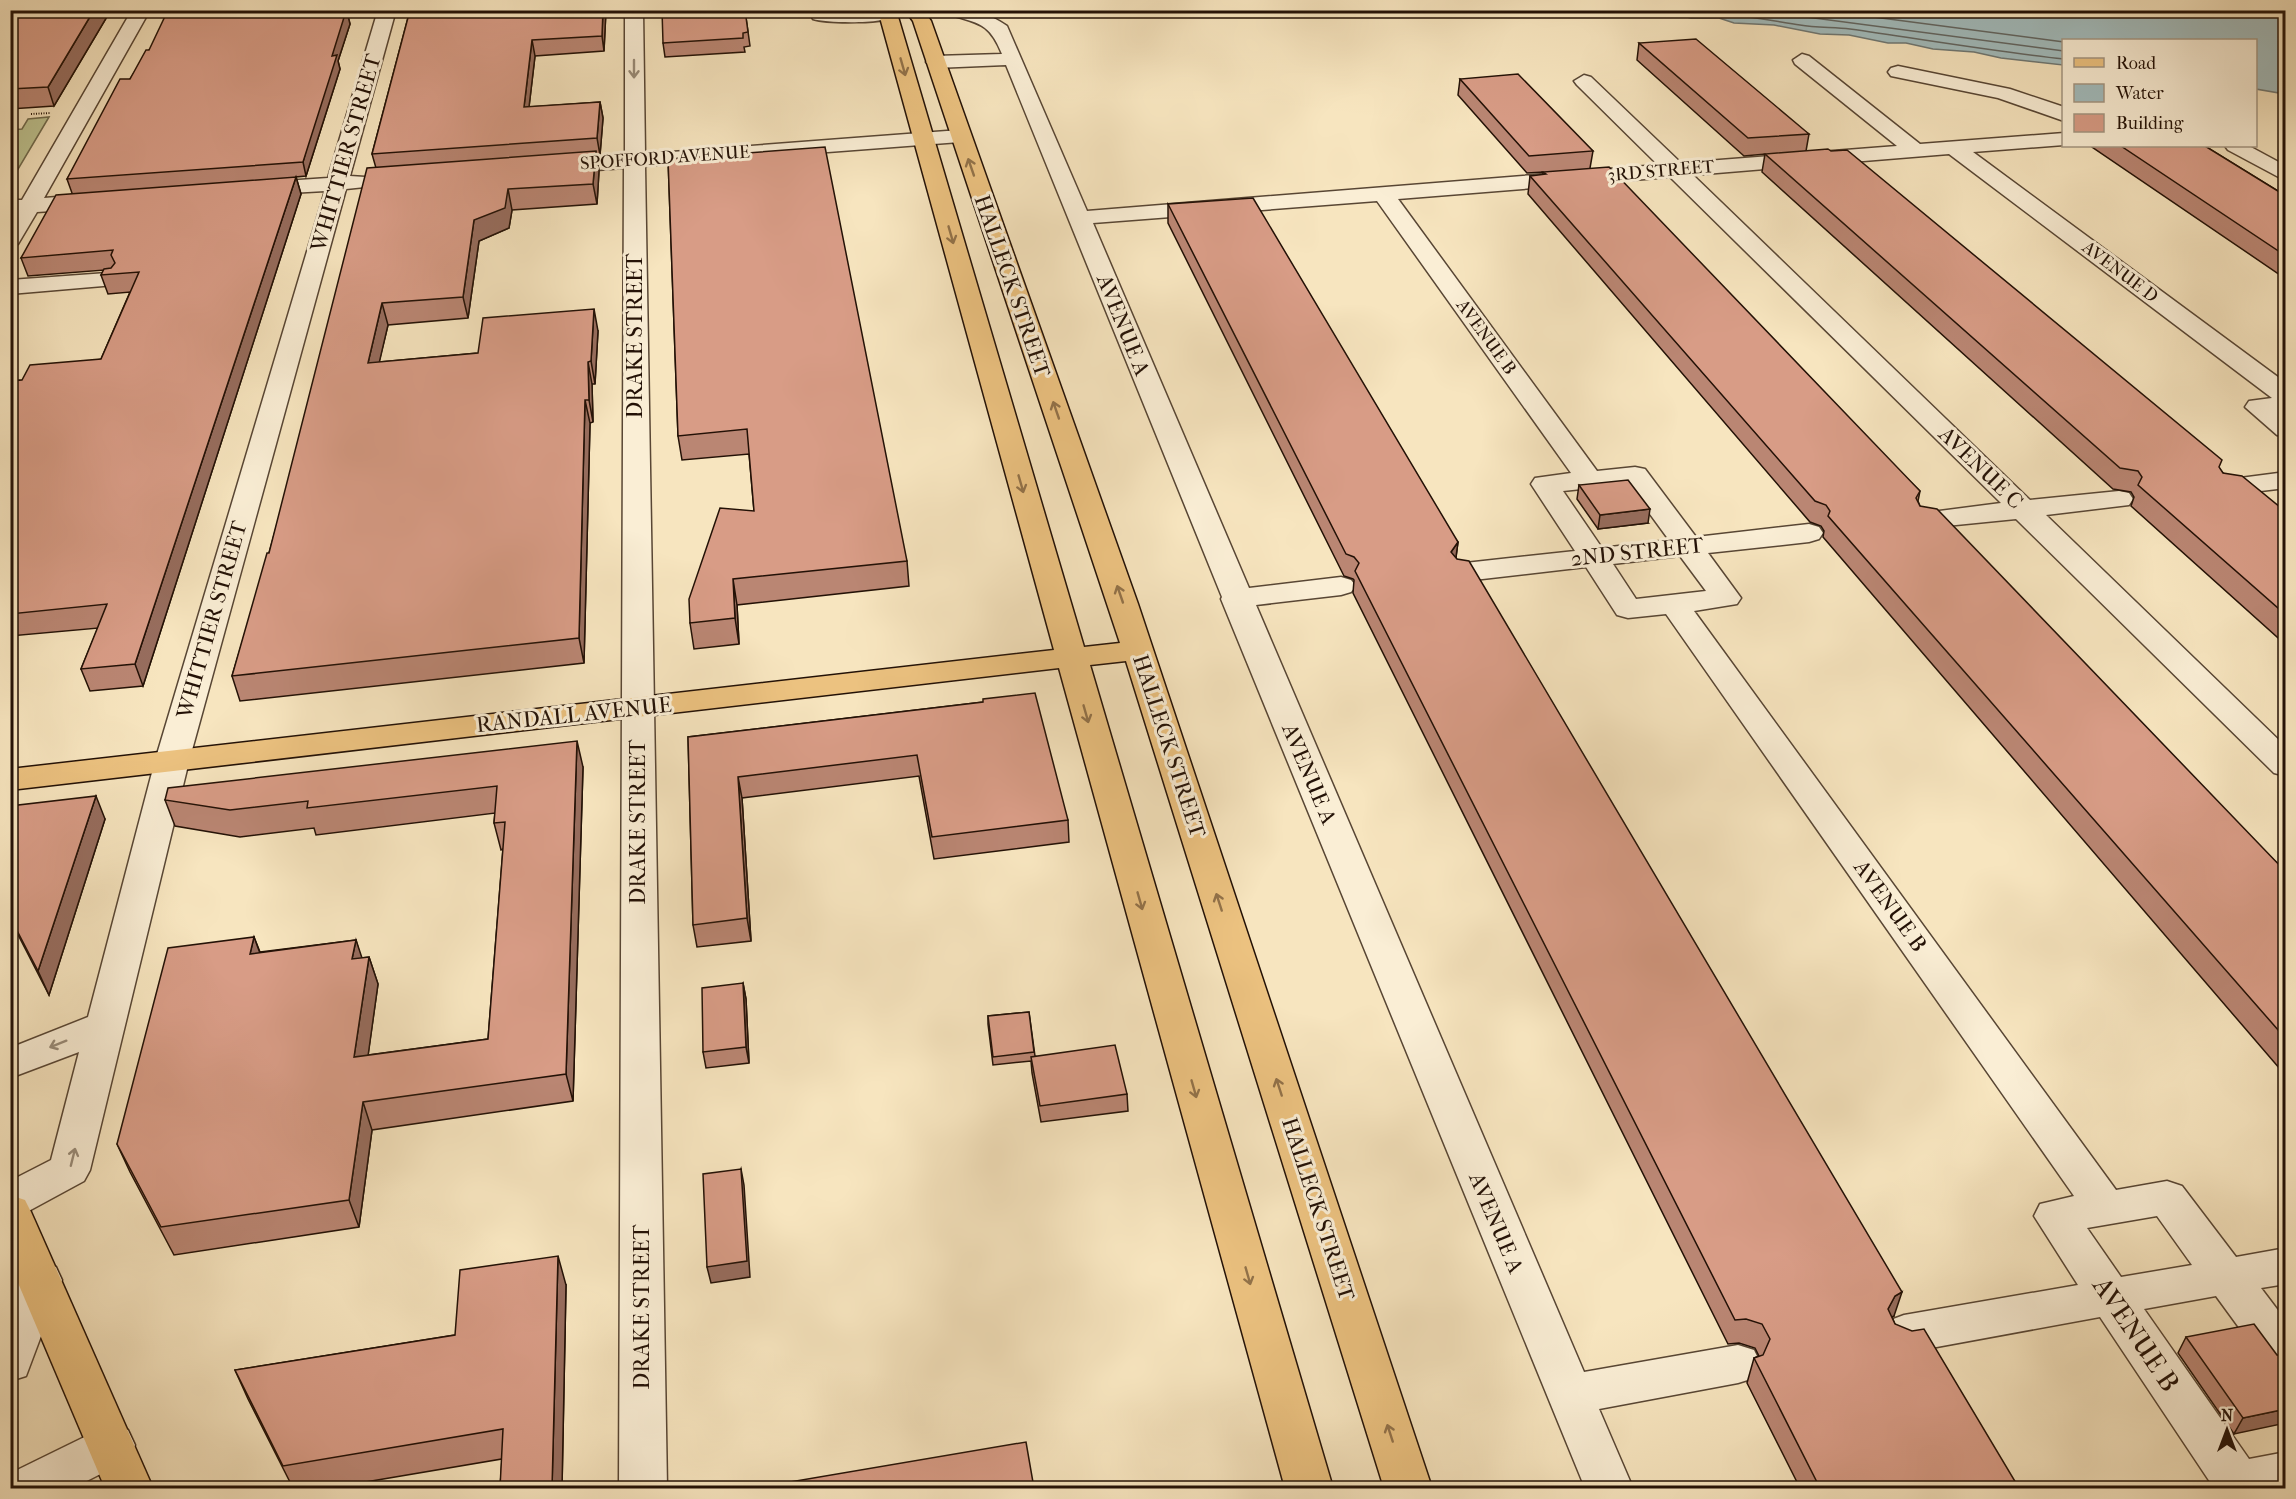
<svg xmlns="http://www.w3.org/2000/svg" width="2296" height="1499" viewBox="0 0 2296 1499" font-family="'IM FELL French Canon',serif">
  <rect width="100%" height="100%" fill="#f7e5bf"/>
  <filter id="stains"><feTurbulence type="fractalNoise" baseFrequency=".00333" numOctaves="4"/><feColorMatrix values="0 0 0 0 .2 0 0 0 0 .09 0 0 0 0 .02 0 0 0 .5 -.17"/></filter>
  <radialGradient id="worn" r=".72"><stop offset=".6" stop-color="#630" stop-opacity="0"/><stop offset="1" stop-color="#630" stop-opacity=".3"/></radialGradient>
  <path fill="#bec491" stroke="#706a4c" stroke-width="1.5" d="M49,117L11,181V130L22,129L28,119Z"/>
  <path fill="#a2bcbd" stroke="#6f7874" stroke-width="1.5" d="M1660,11H2285V94L2256,89V40H2064L2063,65L2001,58L1974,52L1933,49L1906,43H1888L1849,35L1820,34L1774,25L1734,23L1719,18H1691Z"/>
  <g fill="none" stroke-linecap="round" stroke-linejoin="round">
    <g stroke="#626662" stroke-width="1.5">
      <path d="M1686,10C1724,12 1762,19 1800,25C1816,28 1834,27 1850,29C1921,39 1992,51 2064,59"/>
      <path d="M1753,10L2064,51"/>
      <path d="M1820,10L2064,42"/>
    </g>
    <g stroke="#584634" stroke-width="3">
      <g id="minor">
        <path d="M132,10H150L44,198L96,194L104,196L107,201L104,206L96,208L37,212L18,244L10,246V219L14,213L10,214V200H22Z"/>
        <path d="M378,10H396L350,176L365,177L368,182L365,187L346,189L189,761L90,1170L84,1181L25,1213L10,1218V1181L51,1160L79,1052L10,1078V1048L88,1017L155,761L325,191L255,195L247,194L244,189L247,184L255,183L328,178Z"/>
        <path d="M625,10H643L645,154L960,130L967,132L970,136L967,140L960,142L645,166L667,1488H619L624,168L555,173L548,171L545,167L548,163L555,161L625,155Z"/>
        <path d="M808,10H894L897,14C889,25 826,23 813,19Z"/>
        <path d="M945,10C970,10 987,12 1007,26L1087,211L1658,165L1577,85L1574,81L1584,75L1591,77L1681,163L1897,146L1795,64L1793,60L1802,54L1809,56L1920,144L2064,133V145L1973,152L2286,383V412H2281L2286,416V437L2277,435L2245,407L2249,401L2272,398L1949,154L1693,175L2030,500L2119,491L2129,493L2133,499L2129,505L2046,515L2286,747V776L2274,773L2016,519L1926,528L1916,526L1912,520L1916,514L2001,503L1670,177L1398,199L1597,471L1635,467L1645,469L1696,537L1809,524L1819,527L1823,533L1819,539L1809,542L1708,553L1741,598L1737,604L1694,611L2116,1190L2167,1181L2182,1186L2236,1257L2286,1248V1284L2261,1288L2286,1321V1375L2270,1370L2216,1296L2144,1309L2249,1459L2286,1452V1488H2214L2100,1317L1904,1353L1888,1347L1881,1334L1888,1321L1904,1315L2078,1285L2034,1216L2040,1204L2074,1196L1666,614L1628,618L1617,615L1586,567L1465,581L1455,578L1450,572L1455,566L1465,563L1575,551L1531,484L1535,478L1571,473L1377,201L1093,223L1249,588L1341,577L1351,580L1356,586L1351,592L1341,595L1256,605L1584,1372L1738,1345L1754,1350L1761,1364L1754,1378L1738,1383L1599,1409L1633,1488H1585L1221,599L1222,597L1006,65L935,68L926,62L935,56L1002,54C989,22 979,24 948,14ZM1628,484L1669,540L1602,548L1563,491ZM1680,556L1706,591L1636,599L1613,564ZM2157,1216L2192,1265L2121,1277L2087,1228Z"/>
        <path d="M1898,66L2010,89L2064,107V121L1998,98L1891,76L1888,72L1891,68Z"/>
        <path d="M2225,146H2249L2286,166V181L2228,150Z"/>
        <path d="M107,273L115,275L119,280L115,285L10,294V280Z"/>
        <path d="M2286,472V488L2227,495L2217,493L2213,487L2217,481Z"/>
        <path d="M40,1262L56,1267L62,1280L26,1376L10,1381V1300L24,1267Z"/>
        <path d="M111,1424L128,1430L135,1445L128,1460L73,1488H10L11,1473Z"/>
      </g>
    </g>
    <g stroke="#231106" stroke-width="3">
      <g id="major">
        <path d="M878,10H896L1084,647L1120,643L913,21L905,10H923L931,21L1138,604L1432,1488H1384L1126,661L1090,665L1333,1488H1285L1059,668L10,790V769L1054,650Z"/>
        <path d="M10,1195L25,1200L31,1212L153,1488H105L10,1264Z"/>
      </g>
    </g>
    <path stroke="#231106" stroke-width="2" stroke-dasharray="1 1.5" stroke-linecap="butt" d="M31,114L51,113"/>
    <use href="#minor" fill="#faeed5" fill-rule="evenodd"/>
    <use href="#major" fill="#ecc280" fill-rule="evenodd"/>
  </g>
  <g fill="#ba8673" stroke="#231106" stroke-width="1.5">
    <path d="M10,10H111L54,106L10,109Z"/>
    <path d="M410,10H606L604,51L535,56L529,107L600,102L603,118L600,155H596L599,171L597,204L512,210L509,228L479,241L468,318L388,325L379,362L478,353L598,331L595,384H592L593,422L590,423L584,663L240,701L232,676L269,553L376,168L372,154Z"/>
    <path d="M745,10L750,46L744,47L745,52L665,57L663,43Z"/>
    <path d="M347,12L350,24L338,61L340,69L306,176L296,177L301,194L143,686L90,691L81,669L98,628L10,636V381L22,380L101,359L130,292L108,294L101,275L104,270L28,276L21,258L72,193L67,179L130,79L149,50Z"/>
    <path d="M1639,43L1809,134L1806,151L2219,468L2223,473L2286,512V645L2131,506L2134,497L2131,492L2113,489L1762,172L1765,154L1744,156L1637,60Z"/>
    <path d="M1460,79L1593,151L1590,168L1920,491L1918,501L1920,506L2286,872V1076L1823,537L1824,531L1821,526L1810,522L1528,194L1530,176L1543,175V172L1527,173L1458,95Z"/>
    <path d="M2092,146H2205L2286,196V279L2092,147Z"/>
    <path d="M668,159L907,561L909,586L737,605L739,644L694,649L690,623L754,511L749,454L682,460L678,436Z"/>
    <path d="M1168,204L1458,542L1456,558L1894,1316L1892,1317L1895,1324L2019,1488H1800L1747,1383L1754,1358L1759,1356L1755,1348L1739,1343L1728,1344L1353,593L1354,580L1353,579L1344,576L1168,223Z"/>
    <path d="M1579,485L1648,523L1598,529L1577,499Z"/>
    <path d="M983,702L1068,820L1069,842L934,859L919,776L742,798L751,941L697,947L693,925L688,737Z"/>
    <path d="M583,767L573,1101L372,1130L359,1227L174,1255L130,1172L117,1144L254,937L260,952L356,940L361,958L369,957L378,984L368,1055L488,1039L503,849L501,850L494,823L495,813L316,835L314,828L240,837L175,826L165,800Z"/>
    <path d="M10,806L105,819L49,995L10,919Z"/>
    <path d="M743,983L746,999L749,1063L706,1068L703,1052Z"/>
    <path d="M1029,1012L1035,1056L1127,1094L1128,1111L1041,1122L1032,1073L1031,1061L993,1065L988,1024V1016Z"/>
    <path d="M566,1285L562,1488H495H500L502,1459L330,1488H293L248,1399L235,1370L455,1335Z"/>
    <path d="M2186,1337L2277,1355L2286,1358L2234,1434L2178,1353Z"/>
  </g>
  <g fill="#976d5e" stroke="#231106" stroke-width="1.5">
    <path d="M94,10H111L54,106L48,87Z"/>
    <path d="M340,10H347V12L350,24L338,61L340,69L306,176L303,162L332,56Z"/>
    <path d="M603,10H606L604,51L602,36Z"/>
    <path d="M532,40L535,56L527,124L524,107Z"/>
    <path d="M600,102L603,118L600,155L597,138Z"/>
    <path d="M596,151L599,171L597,204L593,184Z"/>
    <path d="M296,177L301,194L143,686L135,664Z"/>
    <path d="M508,189L512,210L509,228L479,241L468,318L463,297L474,220Z"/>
    <path d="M382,303L388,325L374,385L368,363Z"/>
    <path d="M594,309L598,331L595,384L591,361Z"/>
    <path d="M588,362L592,384L593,422L589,400Z"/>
    <path d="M585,400L590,423L584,663L579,638Z"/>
    <path d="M1650,509L1648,523L1598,529L1600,515Z"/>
    <path d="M1458,542L1455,564L1451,552Z"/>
    <path d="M733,579L737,605L739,644L735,618Z"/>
    <path d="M577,741L583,767L573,1101L566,1074Z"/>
    <path d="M738,777L742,798L751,941L747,918Z"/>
    <path d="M96,796L105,819L49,995L38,971Z"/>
    <path d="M254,937L264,964L250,954Z"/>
    <path d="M356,940L365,967L352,959Z"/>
    <path d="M369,957L378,984L364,1085L354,1057Z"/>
    <path d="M743,983L746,999L749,1063L746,1047Z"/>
    <path d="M363,1102L372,1130L359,1227L349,1200Z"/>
    <path d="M741,1169L744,1185L750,1277L711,1283L707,1267Z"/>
    <path d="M558,1256L566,1285L562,1488H552Z"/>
    <path d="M1902,1292L1894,1316L1886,1320L1888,1309L1895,1296Z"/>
    <path d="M2286,1409V1423L2234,1434L2243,1418Z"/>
  </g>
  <g fill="#d89c86" stroke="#231106" stroke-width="1.5">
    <path d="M10,10H94L48,87L10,89Z"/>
    <path d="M168,10L346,11L332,56L337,55L303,162L67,179L120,79H130L146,50H149Z"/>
    <path d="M410,10H603L602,36L532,40L524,107L600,102L597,138L372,154Z"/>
    <path d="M662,10H745L748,32L743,33V38L663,43Z"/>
    <path d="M1696,39L1809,134L1748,138L1639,43Z"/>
    <path d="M1518,74L1593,151L1529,156L1460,79Z"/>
    <path d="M2121,146H2205L2286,196V256Z"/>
    <path d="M825,147L907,561L733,579L735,618L690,623L689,599L720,508L754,511L747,429L678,436L668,159Z"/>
    <path d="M1828,149L1831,151L1847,150L2222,460L2219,467L2223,473L2242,476L2286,512V615L2138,485L2142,477L2138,471L2120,468L1765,154Z"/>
    <path d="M596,151L593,184L508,189L505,208L474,220L463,297L382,303L368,363L478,353L483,318L594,309L591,361L588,362L589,400H585L579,638L232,676L267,553H269L367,168Z"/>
    <path d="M1609,167L1920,491L1916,498L1920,506L1937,509L2286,872V1039L1828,516L1830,511L1826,505L1815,501L1530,176L1546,174L1543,172Z"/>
    <path d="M296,177L135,664L81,669L107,604L10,614V381L22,380L30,365L101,359L139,272L101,275L104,269L111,268L115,263L111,255L113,250L21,258L56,195Z"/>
    <path d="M1253,198L1458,542L1451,552L1457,559L1469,561L1902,1292L1895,1296L1888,1309L1895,1324L1912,1331L1924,1329L2019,1488H1820L1754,1358L1763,1355L1770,1339L1762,1324L1746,1319L1735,1320L1355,571L1359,563L1354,557L1346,554L1168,204Z"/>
    <path d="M1628,480L1650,509L1600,515L1579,485Z"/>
    <path d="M1035,693L1068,820L932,837L917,755L738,777L747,918L693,925L688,737L983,702V699Z"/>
    <path d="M577,741L566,1074L363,1102L349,1200L161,1227L117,1144L168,948L254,937L250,954L356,940L352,959L369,957L354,1057L488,1039L505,822L494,823L497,786L307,808L308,801L230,810L165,800L168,788Z"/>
    <path d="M96,796L38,971L10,917V806Z"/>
    <path d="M743,983L746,1047L703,1052L702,988Z"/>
    <path d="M1029,1012L1034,1052L993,1057L988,1016Z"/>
    <path d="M1115,1045L1127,1094L1040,1106L1031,1057Z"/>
    <path d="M741,1169L747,1261L707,1267L703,1174Z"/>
    <path d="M558,1256L552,1488H495H500L503,1429L283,1466L235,1370L455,1335L460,1270Z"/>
    <path d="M2254,1324L2277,1355L2286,1358V1409L2243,1418L2186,1337Z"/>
    <path d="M1026,1442L1034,1488H754Z"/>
  </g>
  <defs><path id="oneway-shaft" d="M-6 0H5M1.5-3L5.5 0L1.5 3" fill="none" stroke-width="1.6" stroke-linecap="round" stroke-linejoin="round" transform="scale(1.5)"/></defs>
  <g stroke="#927249">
    <use href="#oneway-shaft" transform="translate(903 67) rotate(74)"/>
    <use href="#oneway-shaft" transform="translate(971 167) rotate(-109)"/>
    <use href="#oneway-shaft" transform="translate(951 235) rotate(74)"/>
    <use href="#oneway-shaft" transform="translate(1056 410) rotate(-109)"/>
    <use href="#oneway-shaft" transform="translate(1021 484) rotate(74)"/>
    <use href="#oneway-shaft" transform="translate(1120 594) rotate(-109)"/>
    <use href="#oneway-shaft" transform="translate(1086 714) rotate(74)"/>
    <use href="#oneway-shaft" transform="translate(1140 901) rotate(74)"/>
    <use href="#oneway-shaft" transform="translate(1219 902) rotate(-108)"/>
    <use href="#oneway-shaft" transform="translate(1279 1087) rotate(-108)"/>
    <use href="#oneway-shaft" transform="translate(1194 1089) rotate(74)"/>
    <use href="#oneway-shaft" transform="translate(1248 1276) rotate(74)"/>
    <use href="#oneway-shaft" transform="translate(1390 1433) rotate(-108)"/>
  </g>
  <g stroke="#998b78">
    <use href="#oneway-shaft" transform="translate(634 69) rotate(90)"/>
    <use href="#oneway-shaft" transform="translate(58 1044) rotate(158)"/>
    <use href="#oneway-shaft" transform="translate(73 1157) rotate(-76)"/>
  </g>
  <g text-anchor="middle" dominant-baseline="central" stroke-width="6" stroke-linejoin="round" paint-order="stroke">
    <g font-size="18" fill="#231106" stroke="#faeed5">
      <text transform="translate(665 158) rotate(-4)">SPOFFORD AVENUE</text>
      <text transform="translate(1661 171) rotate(-5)">3RD STREET</text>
      <text transform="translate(2120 272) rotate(37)">AVENUE D</text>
      <text transform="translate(1486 337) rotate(54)">AVENUE B</text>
    </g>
    <g font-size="22" fill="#231106" stroke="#faeed5">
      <text transform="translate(346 153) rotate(-74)">WHITTIER STREET</text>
      <text transform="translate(1012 286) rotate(71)">HALLECK STREET</text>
      <text transform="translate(1123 325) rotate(68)">AVENUE A</text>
      <text transform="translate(635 336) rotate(-90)">DRAKE STREET</text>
      <text transform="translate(1981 468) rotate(44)">AVENUE C</text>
      <text transform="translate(1637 552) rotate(-6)">2ND STREET</text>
      <text transform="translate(212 620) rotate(-74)">WHITTIER STREET</text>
      <text transform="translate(574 715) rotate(-6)">RANDALL AVENUE</text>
      <text transform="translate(1169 746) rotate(72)">HALLECK STREET</text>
      <text transform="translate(1309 774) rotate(67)">AVENUE A</text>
      <text transform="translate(638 822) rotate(-90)">DRAKE STREET</text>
      <text transform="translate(1890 906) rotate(54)">AVENUE B</text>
      <text transform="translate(1318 1209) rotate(72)">HALLECK STREET</text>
      <text transform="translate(1496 1223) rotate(67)">AVENUE A</text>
      <text transform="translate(642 1307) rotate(-90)">DRAKE STREET</text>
    </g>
    <g font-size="27" fill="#231106" stroke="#faeed5">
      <text transform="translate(2136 1334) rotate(56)">AVENUE B</text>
    </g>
  </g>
  <rect width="2296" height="1499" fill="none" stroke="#f7e5bf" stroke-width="36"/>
  <rect x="12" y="12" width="2272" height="1475" fill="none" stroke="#231106" stroke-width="3"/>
  <rect x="18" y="18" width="2260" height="1463" fill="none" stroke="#231106" stroke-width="1.5"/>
  <rect x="2062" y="39" width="195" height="108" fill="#faeed5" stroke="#a49682" stroke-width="1.5"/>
  <rect x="2074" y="58" width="30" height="9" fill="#ecc280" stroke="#a49682" stroke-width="1.5"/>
  <text x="2116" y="69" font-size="18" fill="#231106">Road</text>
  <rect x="2074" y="84" width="30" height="18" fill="#a2bcbd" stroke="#a49682" stroke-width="1.5"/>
  <text x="2116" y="99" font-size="18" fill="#231106">Water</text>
  <rect x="2074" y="114" width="30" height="18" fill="#d89c86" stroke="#a49682" stroke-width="1.5"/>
  <text x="2116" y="129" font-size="18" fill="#231106">Building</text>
  <g transform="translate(2227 1430)" stroke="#faeed5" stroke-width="4.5" paint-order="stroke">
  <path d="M0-4.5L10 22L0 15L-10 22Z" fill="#231106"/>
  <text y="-9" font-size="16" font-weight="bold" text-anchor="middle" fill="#231106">N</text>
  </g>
  <rect width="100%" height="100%" filter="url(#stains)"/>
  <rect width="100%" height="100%" fill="url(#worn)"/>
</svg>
